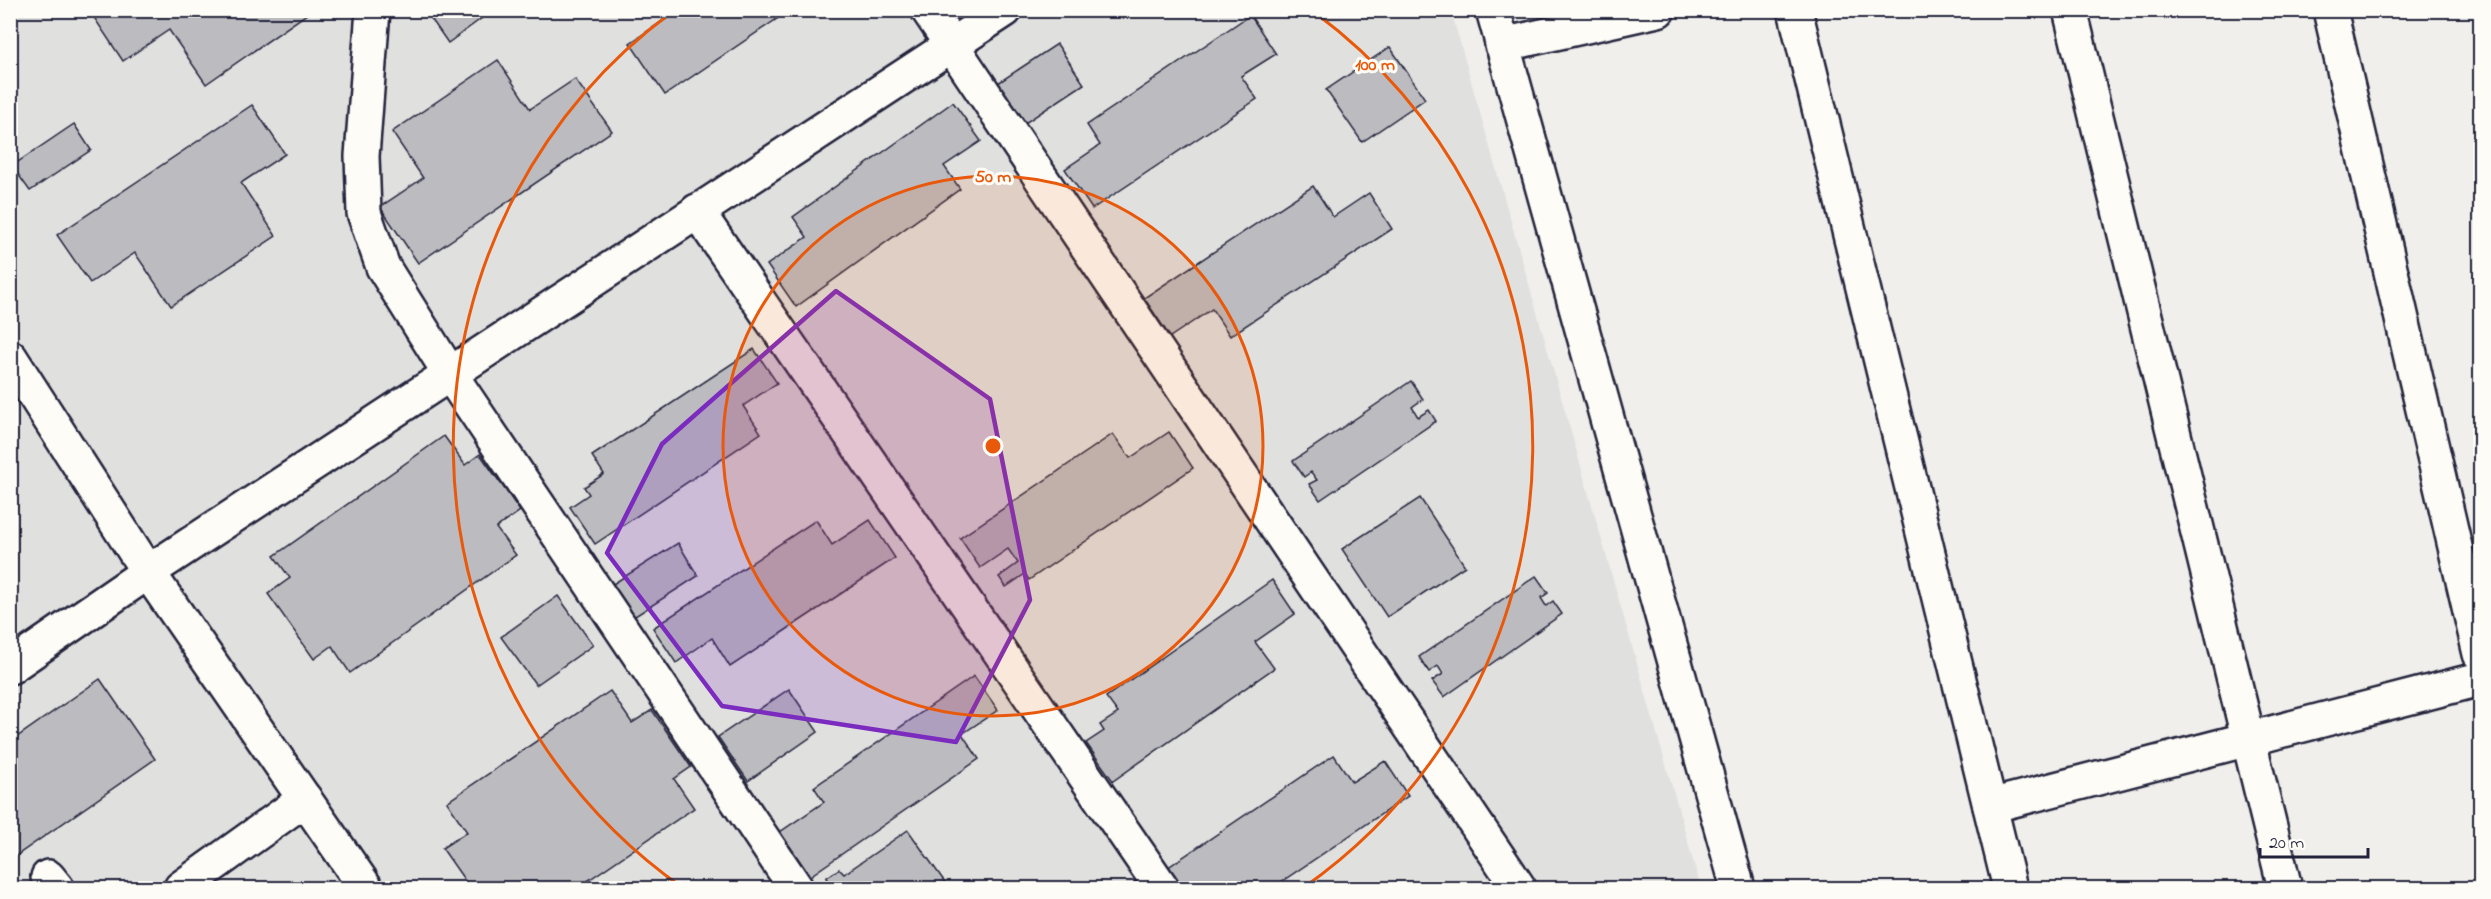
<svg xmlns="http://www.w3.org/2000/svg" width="2491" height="899" viewBox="0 0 2491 899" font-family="'Indie Flower',sans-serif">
  <rect width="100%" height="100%" fill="#f0efec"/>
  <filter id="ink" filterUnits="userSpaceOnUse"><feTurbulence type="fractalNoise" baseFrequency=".0167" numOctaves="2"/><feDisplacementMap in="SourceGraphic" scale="12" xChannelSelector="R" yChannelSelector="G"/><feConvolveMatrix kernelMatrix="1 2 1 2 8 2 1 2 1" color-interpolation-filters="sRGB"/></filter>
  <g filter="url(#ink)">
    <path fill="#e0e0df" d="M10,11H1451L1701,888H11Z"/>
    <g fill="#bcbcc0" stroke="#22223b" stroke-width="1.5">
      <path d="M101,10H311V11L206,84L169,30L123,61L93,16Z"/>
      <path d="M425,10H493L448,43Z"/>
      <path d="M669,10H790L665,95L630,43L672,15Z"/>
      <path d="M1250,15L1276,54L1241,76L1257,99L1092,209L1065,169L1100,145L1087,125Z"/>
      <path d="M1057,44L1084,84L1019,127L992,87Z"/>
      <path d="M1390,47L1425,99L1362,142L1326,90Z"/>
      <path d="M498,60L530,109L575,79L612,131L418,263L380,207L423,178L392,132Z"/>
      <path d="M953,102L981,141L944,166L960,189L796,307L767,265L807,237L793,217Z"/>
      <path d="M252,105L285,154L241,183L276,236L171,306L135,253L90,283L57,235Z"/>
      <path d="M74,124L91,150L30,191L12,166Z"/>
      <path d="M1313,186L1333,217L1369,193L1392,229L1230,336L1212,309L1170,337L1144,298Z"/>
      <path d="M754,349L777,383L743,406L761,433L595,544L570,507L589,494L584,487L604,474L592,456Z"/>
      <path d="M1411,381L1423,399L1412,407L1418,417L1429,410L1436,421L1320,500L1309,484L1317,480L1311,472L1304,477L1293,461Z"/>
      <path d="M1169,432L1193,468L1029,580L1025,574L1006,587L999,577L1018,563L1008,549L980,568L960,538L1113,434L1130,458Z"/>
      <path d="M444,436L465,465L480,454L520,511L496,528L516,555L350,673L332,646L314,659L268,594L290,578L274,556Z"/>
      <path d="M1420,498L1465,566L1387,617L1342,549Z"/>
      <path d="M816,520L832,545L870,520L895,558L730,667L712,638L676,663L653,628Z"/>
      <path d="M678,543L698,576L629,620L608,587Z"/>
      <path d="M1536,576L1548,593L1541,598L1546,606L1553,601L1562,614L1444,697L1432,681L1443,674L1438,666L1429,672L1419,657Z"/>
      <path d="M1272,580L1295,614L1255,642L1274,668L1113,781L1086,743L1104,731L1100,725L1118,713L1106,697Z"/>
      <path d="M558,596L593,645L536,685L501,637Z"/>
      <path d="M974,676L998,710L962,734L979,759L810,876L780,832L824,802L814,787Z"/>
      <path d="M100,679L155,759L10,860V742Z"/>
      <path d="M789,689L818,732L748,781L718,737Z"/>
      <path d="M610,691L632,723L652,710L691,767L674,779L694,808L577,888H470L442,848L467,832L447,802Z"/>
      <path d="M1334,755L1352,782L1385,761L1408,796L1272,888H1234L1228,879L1215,888H1181L1167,868Z"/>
      <path d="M908,830L949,888H834L826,878L839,869L844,874Z"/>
    </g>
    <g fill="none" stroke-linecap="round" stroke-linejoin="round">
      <g stroke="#22223b" stroke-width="38">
        <g id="minor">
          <path d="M373,10L362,156L364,213L383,267L450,374L796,888"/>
          <path d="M928,10L1519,888"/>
          <path d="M1493,10L1738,888"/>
          <path d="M1795,10L2010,888"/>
          <path d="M2070,10L2285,888"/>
          <path d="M2330,10L2480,654"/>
          <path d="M1502,45L1658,10"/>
          <path d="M697,211L1162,888"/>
          <path d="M10,357L148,572L366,888"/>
          <path d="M10,667L148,572L1005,10"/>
          <path d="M1990,806L2480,679"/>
          <path d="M48,877L57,888"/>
          <path d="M181,888L305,799"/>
        </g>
      </g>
      <use href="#minor" stroke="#fdfcf7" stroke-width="33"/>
    </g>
  </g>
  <path fill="#7b2cbf" fill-opacity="0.2" stroke="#7b2cbf" stroke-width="4.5" stroke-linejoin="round" d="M836,291L990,399L1030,600L956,742L722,706L607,553L662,444Z"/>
  <circle cx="993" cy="446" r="270" fill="#e8590c" fill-opacity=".12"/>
  <g fill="none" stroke="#e8590c" stroke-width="3">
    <circle cx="993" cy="446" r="270"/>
    <path d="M683 888A540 540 0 0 1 672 12M1314 12A540 540 0 0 1 1303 888"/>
  </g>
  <circle cx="993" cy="446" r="9" fill="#e8590c" stroke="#fdfcf7" stroke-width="3"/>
  <g font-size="18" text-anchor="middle" font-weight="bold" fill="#e8590c" stroke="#fdfcf7" stroke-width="6" stroke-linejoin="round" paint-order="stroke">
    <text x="1375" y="70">100 m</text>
    <text x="993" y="182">50 m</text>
  </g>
  <rect width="2491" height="899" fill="none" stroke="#fdfcf7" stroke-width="36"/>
  <rect x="18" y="18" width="2455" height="863" fill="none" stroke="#22223b" stroke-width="2" filter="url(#ink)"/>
  <path d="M2260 848v9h108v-9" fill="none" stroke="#22223b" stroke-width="3"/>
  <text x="2269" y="848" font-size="18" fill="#22223b" stroke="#fdfcf7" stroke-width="4.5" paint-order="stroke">20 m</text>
</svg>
